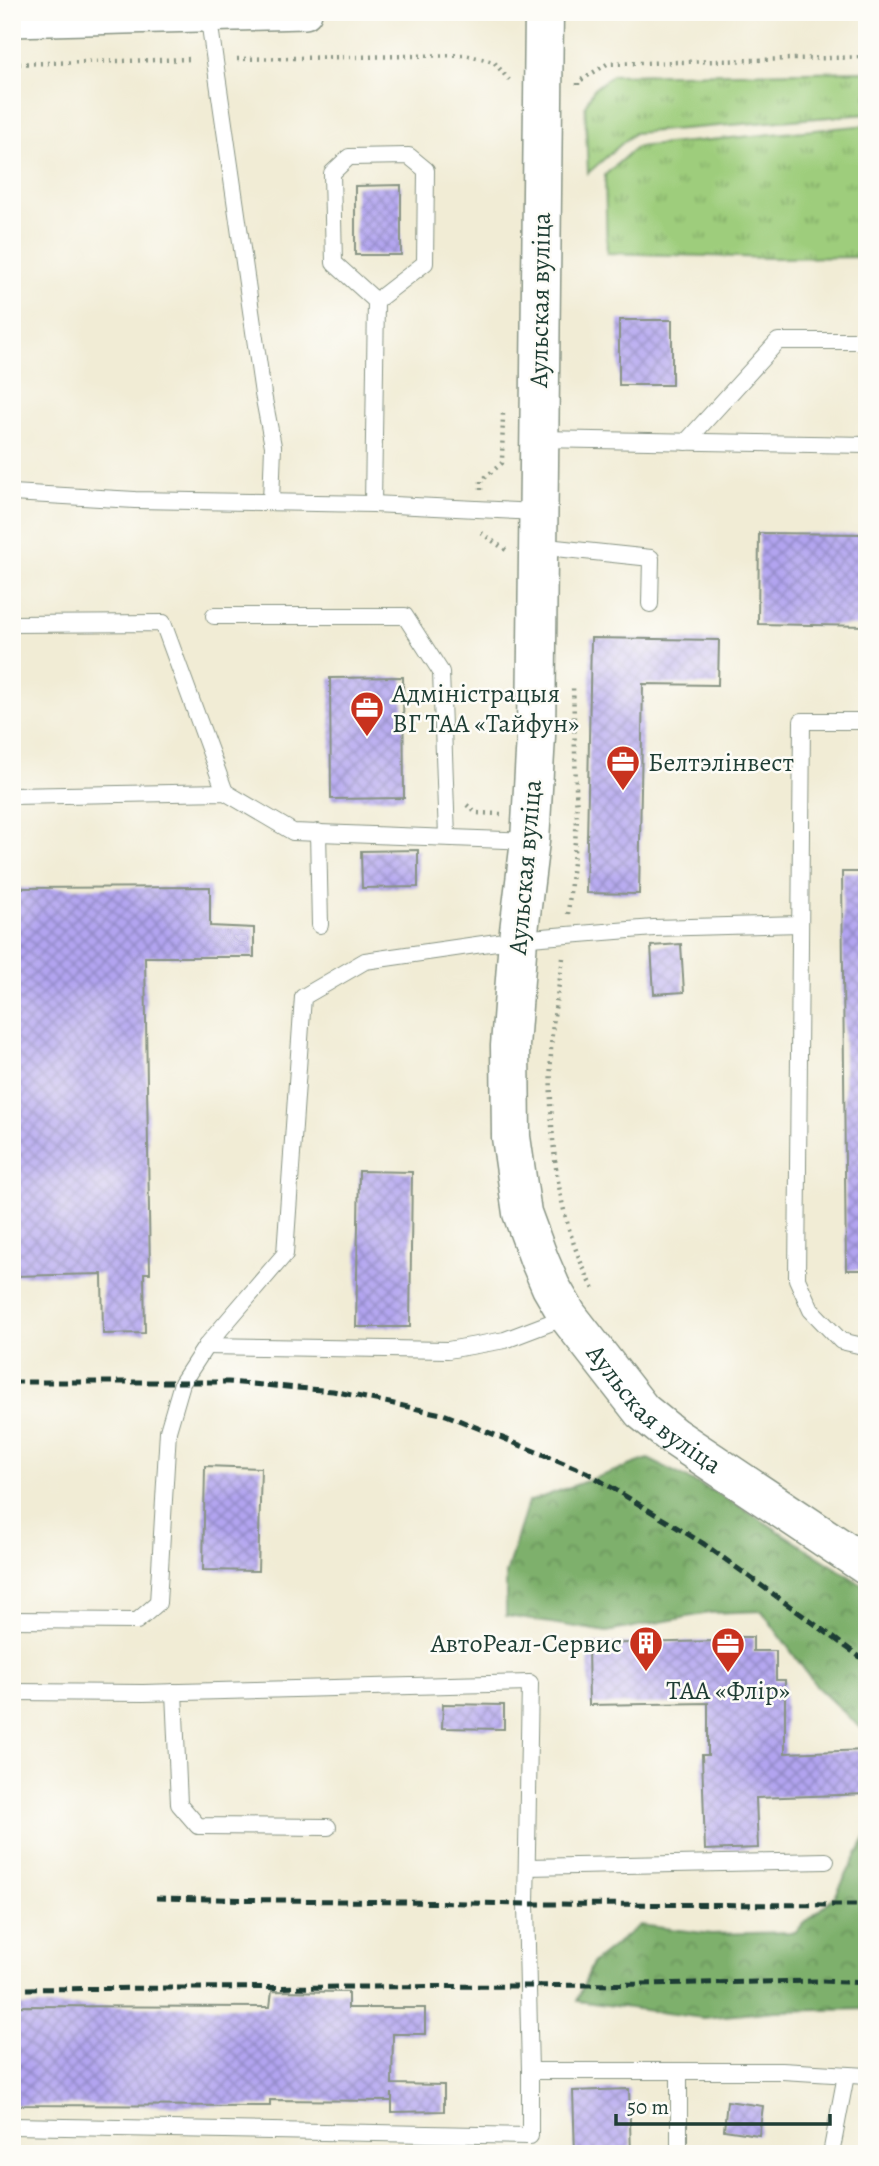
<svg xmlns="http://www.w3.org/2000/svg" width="879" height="2166" viewBox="0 0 879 2166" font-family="Alegreya,serif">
  <defs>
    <pattern id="grass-tufts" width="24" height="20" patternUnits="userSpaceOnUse" patternTransform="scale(1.75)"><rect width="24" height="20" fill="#9ecd7c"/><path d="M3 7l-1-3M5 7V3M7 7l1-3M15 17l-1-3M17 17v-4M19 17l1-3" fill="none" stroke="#80a866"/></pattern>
    <pattern id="forest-crowns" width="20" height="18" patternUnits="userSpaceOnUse" patternTransform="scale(1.75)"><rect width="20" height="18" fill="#7eb06c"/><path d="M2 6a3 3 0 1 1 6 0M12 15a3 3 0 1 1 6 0" fill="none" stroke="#67905a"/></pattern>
    <pattern id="building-cross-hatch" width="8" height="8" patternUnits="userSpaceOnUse" patternTransform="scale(1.75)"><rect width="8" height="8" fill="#b2a4f0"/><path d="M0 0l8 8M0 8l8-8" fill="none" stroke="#9087c3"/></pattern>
  </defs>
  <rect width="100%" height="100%" fill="#fdfcf7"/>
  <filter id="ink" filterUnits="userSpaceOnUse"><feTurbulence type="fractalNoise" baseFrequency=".0143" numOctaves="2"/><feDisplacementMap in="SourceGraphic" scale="14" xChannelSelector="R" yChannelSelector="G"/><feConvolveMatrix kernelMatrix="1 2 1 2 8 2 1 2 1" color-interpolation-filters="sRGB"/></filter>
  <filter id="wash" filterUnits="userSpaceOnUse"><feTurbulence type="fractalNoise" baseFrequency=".00686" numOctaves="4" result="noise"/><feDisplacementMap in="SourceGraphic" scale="28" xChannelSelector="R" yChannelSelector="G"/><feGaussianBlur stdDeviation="1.57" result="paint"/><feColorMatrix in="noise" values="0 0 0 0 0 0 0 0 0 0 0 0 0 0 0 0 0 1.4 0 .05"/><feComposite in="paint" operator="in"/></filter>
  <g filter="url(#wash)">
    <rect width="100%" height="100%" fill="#f1ecd5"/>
    <g fill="url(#grass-tufts)" stroke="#5e8558" stroke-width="2">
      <path d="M867,71V114L634,133L588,173L585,106L594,89L612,75Z"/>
      <path d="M867,125V257L771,258L607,253L605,175L636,147Z"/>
    </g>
    <g fill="url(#forest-crowns)" stroke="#4e7650" stroke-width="2">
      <path d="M648,1459L727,1498L867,1588V1734L817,1687L762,1611L709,1613L607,1632L506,1616V1574L528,1502Z"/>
      <path d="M867,1835V2009L775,2011L703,2018L577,2001L593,1962L640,1925L711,1934L795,1932L836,1895Z"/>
    </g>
    <g id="blocks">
      <g fill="url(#building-cross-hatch)">
        <path d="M401,185V255H355V186Z"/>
        <rect x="619" y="320" width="53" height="65"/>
        <path d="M759,533L867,534V626L758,624Z"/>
        <path d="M591,638L719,640L718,685L643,684L639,894L586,893Z"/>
        <path d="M403,677L404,798L331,799L330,678Z"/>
        <path d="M418,850V887L362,888L361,851Z"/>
        <path d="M842,872H867V1270H846Z"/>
        <path d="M210,887V926L254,928V957H145L150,1273H144L145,1333L103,1334L102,1274L12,1276V888Z"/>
        <path d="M681,944L684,992L654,994L651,946Z"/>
        <path d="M359,1171L412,1172L410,1327H356Z"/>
        <path d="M205,1466L261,1468L258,1571L203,1570Z"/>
        <path d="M718,1637H753V1651H776V1680H785V1753L867,1750V1794L756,1798L758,1848L705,1850L702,1755H708V1703L589,1705L588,1644L718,1641Z"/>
        <path d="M443,1704L504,1705V1729L442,1728Z"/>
        <path d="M272,1991L348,1992V2008H425V2034H393L392,2084L444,2085V2111L392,2112V2093V2101L270,2100V2106L12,2105V2006L270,2007Z"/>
        <path d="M629,2089L631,2154H575L573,2091Z"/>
        <path d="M727,2101L763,2106L759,2135L724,2130Z"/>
      </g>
    </g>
  </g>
  <g filter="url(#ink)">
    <use href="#blocks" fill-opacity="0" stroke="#889484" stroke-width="2"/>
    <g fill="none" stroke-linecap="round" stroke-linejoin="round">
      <g stroke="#889484" stroke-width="18">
        <g id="service">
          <path d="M208,13L263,394L273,446L271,502"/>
          <path d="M539,439L867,445"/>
          <path d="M686,442L778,341H867"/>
          <path d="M12,493L135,500L373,504L538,512"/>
          <path d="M373,504L376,301L334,263L332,173L349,157L409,156L426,170L425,263L376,301"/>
          <path d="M537,546L651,558L650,604"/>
          <path d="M214,616H405L441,672L447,837"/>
          <path d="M12,624L163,623L225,792"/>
          <path d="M867,721H802L797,1279L811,1310L841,1341L867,1347"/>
          <path d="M12,796L225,792L293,832L530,841"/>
          <path d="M318,832L320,925"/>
          <path d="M206,1346L448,1350L505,1340L568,1316"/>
          <path d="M12,1620L137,1621L158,1603L168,1431L182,1383L206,1346L285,1254L303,997L365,961L518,939L654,928L800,924"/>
          <path d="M12,1692L143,1693L530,1683L526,1904L530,2071H782L867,2076"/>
          <path d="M174,1692L179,1804L198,1826L328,1827"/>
          <path d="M527,1867L826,1861"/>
          <path d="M679,2071V2154"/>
          <path d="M12,2126L530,2136V2071"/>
          <path d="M831,2154L846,2075"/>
        </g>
      </g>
      <g stroke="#889484" stroke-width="36">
        <path id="minor" d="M12,20L305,12"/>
      </g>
      <g stroke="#889484" stroke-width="41">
        <g id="tertiary">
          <path id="s1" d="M544,12L536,736L530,841L518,939L510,1046L511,1137L522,1213L539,1259L551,1287L568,1316L642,1411L673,1436L867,1566"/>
        </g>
      </g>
      <g stroke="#889484" stroke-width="4.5" stroke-dasharray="2 5" stroke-linecap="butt">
        <path d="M237,59L465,55L494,62L509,80"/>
        <path d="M12,64L193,59"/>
        <path d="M578,85V82L607,64L867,57"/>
        <path d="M481,490V481L502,463L503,411"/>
        <path d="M481,533L506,550"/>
        <path d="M467,805L476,813L501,814"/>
        <path d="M568,914L577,820L573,685"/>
        <path d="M563,958C559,988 552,1019 551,1049C549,1131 554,1218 595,1291"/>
      </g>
      <use href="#service" stroke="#fff" stroke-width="16"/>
      <use href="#minor" stroke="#fff" stroke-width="33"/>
      <use href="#tertiary" stroke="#fff" stroke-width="38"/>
      <g stroke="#1f3d34" stroke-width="5" stroke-dasharray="10 5" stroke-linecap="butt">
        <path d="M12,1382H228L333,1391L446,1415L586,1472L704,1544L867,1662"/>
        <path d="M156,1898L526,1904L858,1905L867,1907"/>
        <path d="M12,1989L526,1986L822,1981L867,1983"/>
      </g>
    </g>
  </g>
  <defs>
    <g id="office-pin" transform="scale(1.75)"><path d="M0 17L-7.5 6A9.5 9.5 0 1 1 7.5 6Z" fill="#c8321e" stroke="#fdfcf7"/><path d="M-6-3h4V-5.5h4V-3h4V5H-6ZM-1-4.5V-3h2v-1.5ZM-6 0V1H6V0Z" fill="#fff"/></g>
    <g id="building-pin" transform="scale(1.75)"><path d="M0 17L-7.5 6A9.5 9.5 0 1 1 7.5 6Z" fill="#c8321e" stroke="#fdfcf7"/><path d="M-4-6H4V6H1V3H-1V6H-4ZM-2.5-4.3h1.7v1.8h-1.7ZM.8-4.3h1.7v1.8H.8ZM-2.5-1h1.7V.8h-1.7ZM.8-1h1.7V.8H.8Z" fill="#fff"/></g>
  </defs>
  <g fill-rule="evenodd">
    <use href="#office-pin" x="367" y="708"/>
    <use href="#office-pin" x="623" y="762"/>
    <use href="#building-pin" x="646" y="1643"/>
    <use href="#office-pin" x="728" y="1644"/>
  </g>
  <g text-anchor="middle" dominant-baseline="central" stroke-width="5" stroke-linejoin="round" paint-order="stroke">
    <g font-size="26" fill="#1f3d34" stroke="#fdfcf7">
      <text transform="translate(540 300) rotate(-89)">Аульская вуліца</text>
      <text transform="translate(525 867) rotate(-85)">Аульская вуліца</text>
      <text stroke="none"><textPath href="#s1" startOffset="1444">Аульская вуліца</textPath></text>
    </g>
    <g font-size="26" fill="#1f3d34" stroke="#fdfcf7" text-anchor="start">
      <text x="392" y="693">Адміністрацыя<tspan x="392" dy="30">ВГ ТАА «Тайфун»</tspan></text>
      <text x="648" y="762">Белтэлінвест</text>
      <text x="622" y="1643" text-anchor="end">АвтоРеал-Сервис</text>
      <text x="728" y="1690" text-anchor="middle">ТАА «Флір»</text>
    </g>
  </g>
  <rect width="879" height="2166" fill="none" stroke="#fdfcf7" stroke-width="42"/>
  <path d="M616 2114v10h214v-10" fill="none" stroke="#1f3d34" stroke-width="3.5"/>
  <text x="627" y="2114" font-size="21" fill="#1f3d34" stroke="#fdfcf7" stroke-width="5" paint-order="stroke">50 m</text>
</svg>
